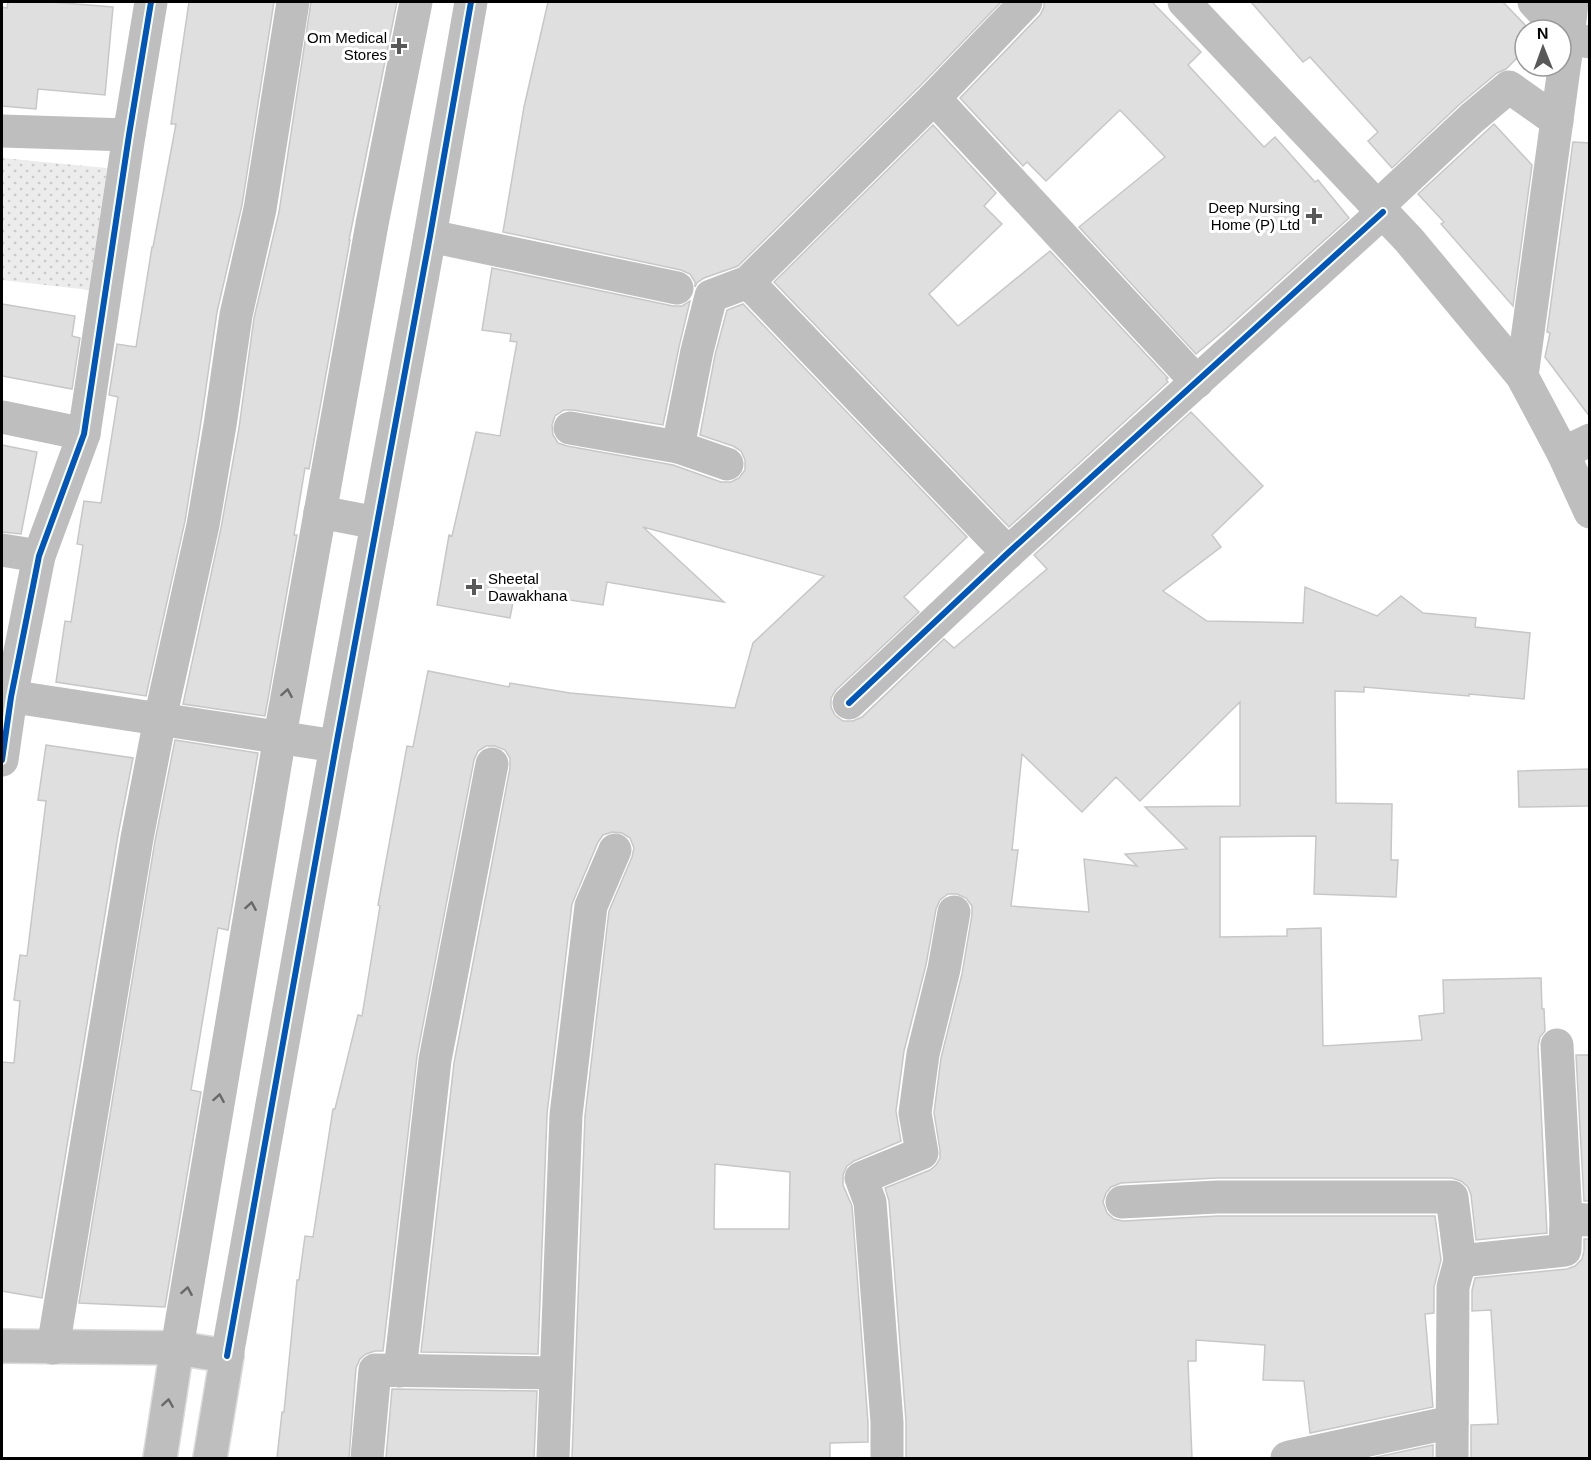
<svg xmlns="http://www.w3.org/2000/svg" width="1591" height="1460" viewBox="0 0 1591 1460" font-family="Helvetica,sans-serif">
  <defs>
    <pattern id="park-dots" width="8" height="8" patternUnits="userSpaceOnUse" patternTransform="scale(1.5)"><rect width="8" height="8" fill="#ececec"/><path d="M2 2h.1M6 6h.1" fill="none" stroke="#c9c9c9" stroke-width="1.8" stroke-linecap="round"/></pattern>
  </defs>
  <rect width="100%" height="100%" fill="#fff"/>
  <path fill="url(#park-dots)" d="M2,158L107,168L89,290L2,280Z"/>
  <g fill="#dfdfdf" stroke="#c7c7c7" stroke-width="1.5" fill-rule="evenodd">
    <path d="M8,2H51L113,7L105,95L38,89L36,109L2,106V7L7,8Z"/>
    <path d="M189,2H274L242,205L217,312L201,422L185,521L146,696L56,682L65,621L71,622L83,545L77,544L84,501L101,503L118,397L109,395L117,344L136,347L152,247H153L176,124H171Z"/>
    <path d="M311,2H397L349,240H350L309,469L305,468L294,535H297L265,716L183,704L221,528L239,428L254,318L279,212Z"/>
    <path d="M548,2H1001L921,85L738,266L704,278L697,283L695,287V282L690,274L681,270L503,232L524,107Z"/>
    <path d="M1044,2H1152L1201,52L1188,65L1264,147L1275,137L1315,182L1318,180L1349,218L1227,328L1196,354L1079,227L1165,157L1120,110L1046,181L1027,162L1023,166L960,98L1040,15L1044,7Z"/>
    <path d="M1251,2H1503L1530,30H1525V50L1506,69L1497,73L1460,104L1392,168L1368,141L1378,132L1310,57L1303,62Z"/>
    <path d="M1494,124L1532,165L1513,306L1441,224L1444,222L1418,194Z"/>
    <path d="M933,125L996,193L984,206L1002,224L929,294L958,326L1050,251L1168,378L1166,379L1168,382L1009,527L774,282Z"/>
    <path d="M1573,142L1590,143V417L1545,357L1550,333L1547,332Z"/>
    <path d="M492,268L673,306H682L690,301L679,347L663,425L573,410H564L555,416L552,425L553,435L558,443L567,446L673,465L721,482H731L739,478L745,470V460L741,451L733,446L700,435L715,355L727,310L743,304L967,537L904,597L919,612L836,690L831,698V707L835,715L843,721H853L862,717L944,639L954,648L1047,569L1034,555L1191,412L1263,486L1212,535L1221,547L1163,591L1207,621L1303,623L1305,587L1377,616L1401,596L1423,613L1476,618L1475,627L1530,633L1524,699L1469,694V696L1364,687V692L1335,691L1336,803L1392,804L1391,860H1398L1396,897L1314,894L1316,836L1220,837V937L1287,936V929L1321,928L1323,1046L1422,1040L1419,1016L1444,1013L1443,980L1541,978L1542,1009H1544L1545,1031L1540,1037L1538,1046L1547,1233L1476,1240L1471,1195L1468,1187L1461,1181L1452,1178H1217L1121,1183L1111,1187L1106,1193L1103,1202L1107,1213L1114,1219L1123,1221L1217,1216H1435L1441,1260L1434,1287V1313L1425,1314L1433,1407L1310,1433L1304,1381L1263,1380L1265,1345L1196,1340V1361H1188L1192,1458H906V1421L889,1201L885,1188L930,1170L936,1165L940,1158V1150L934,1113L941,1058L962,974L972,915V906L966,898L957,894H948L940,900L936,909L926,965L904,1051L896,1111L901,1141L854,1161L847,1166L843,1175V1185L852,1206L868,1423V1442L830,1443V1458H572L585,1116L609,911L632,857L634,848L630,838L622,833L612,832L603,835L598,842L572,904L547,1114L538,1354L421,1352L454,1063L510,768V758L505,750L495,746H486L478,751L474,760L417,1056L383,1351H375L366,1354L360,1359L356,1368L349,1458H277L282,1412H284L297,1280H299L305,1236L313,1237L333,1109H335L358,1015L362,1016L380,906L378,905L407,746L413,747L428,671L509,687L510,683L570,693L735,708L753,643L824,576L643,527L724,602L607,582L603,605L515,592L510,618L437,605L449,535L452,536L476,432L500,436L517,342L510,341L511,334L482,330ZM1240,702V806L1145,807L1187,849L1125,854L1137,866L1084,859L1089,912L1011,906L1018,850H1012L1022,754L1082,812L1116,777L1140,801ZM715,1164L790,1172L789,1229H714Z"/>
    <path d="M2,304L75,316L72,336L80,338L72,389L2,376Z"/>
    <path d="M2,445L37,452L21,534L2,532Z"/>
    <path d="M175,740L258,753L228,930L218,928L191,1090L201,1092L165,1307L79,1303L155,841Z"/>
    <path d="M46,745L133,758L118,835L42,1298L2,1291V1062L14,1063L20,1001L14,1000L20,955L27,956L46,801L38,800Z"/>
    <path d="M1590,769V806L1519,807L1518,771Z"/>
    <path d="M1576,1055H1590V1201H1584Z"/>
    <path d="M1584,1239H1590V1458H1471V1425L1498,1424L1491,1310L1472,1311V1290L1475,1278L1567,1269L1575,1266L1582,1259L1584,1251Z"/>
    <path d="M392,1389L537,1391L534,1458H386Z"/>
    <path d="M1433,1445V1458H1372Z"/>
  </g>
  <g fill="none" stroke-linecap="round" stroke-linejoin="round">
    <g stroke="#dbdbdb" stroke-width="36">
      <g id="major">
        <path d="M2,1346L177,1348L227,1356L210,1458"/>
        <path d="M160,1458L177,1348"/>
      </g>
    </g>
    <g stroke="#bebebe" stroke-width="33">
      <path d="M1184,2L1409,240L1522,376L1563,453L1590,512"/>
      <path d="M1534,2L1560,30"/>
      <path d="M1568,39L1572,2"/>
      <path d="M934,98L1197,382"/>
      <path d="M2,131L129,135"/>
      <path d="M1377,207L1472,118L1509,87L1557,121"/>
      <path d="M430,236L677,288"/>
      <path d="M748,282L1008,553"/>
      <path d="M1522,376L1568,39L1590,42"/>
      <path d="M2,417L84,434"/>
      <path d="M570,428L678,447L697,351L711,296L748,282L934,98L1026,2"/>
      <path d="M678,447L727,464"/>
      <path d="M1563,453L1590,440"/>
      <path d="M320,512L377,523"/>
      <path d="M2,550L39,556"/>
      <path d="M2,695L336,746"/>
      <path d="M849,703L1008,553L1383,212"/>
      <path d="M2,760L11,697L39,556L84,434L129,135L151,2"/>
      <path d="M1557,1045L1566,1219"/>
      <path d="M1122,1202L1217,1197H1452L1460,1261L1453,1287L1452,1458"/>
      <path d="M1460,1261L1565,1250L1566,1219L1590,1220"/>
      <path d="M53,1348L137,838L160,719L203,525L220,425L236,315L260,209L293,2"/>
      <path d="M177,1348L280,736L372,224L416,2"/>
      <path d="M227,1356L336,746L430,236L471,2"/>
      <path d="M400,1371L435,1060L492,764"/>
      <path d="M367,1458L375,1370L556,1373"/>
      <path d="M553,1458L566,1115L591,906L615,850"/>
      <path d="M887,1458V1422L870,1202L861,1178L922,1153L915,1113L923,1054L944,969L954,912"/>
      <path d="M1287,1458L1290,1457L1452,1422"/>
    </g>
    <use href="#major" stroke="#bebebe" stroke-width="33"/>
    <g stroke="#fff" stroke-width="10">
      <g id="cycleway">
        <path d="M849,703L1008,553L1383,212"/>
        <path d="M2,760L11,697L39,556L84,434L129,135L151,2"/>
        <path d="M227,1356L336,746L430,236L471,2"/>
      </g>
    </g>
    <use href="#cycleway" stroke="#0057b8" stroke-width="6"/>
  </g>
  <defs><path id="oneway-chevron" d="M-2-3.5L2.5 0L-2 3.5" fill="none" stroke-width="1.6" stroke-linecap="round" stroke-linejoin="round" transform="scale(1.5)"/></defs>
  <g stroke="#686868">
    <use href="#oneway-chevron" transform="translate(287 693) rotate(-80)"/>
    <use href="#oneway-chevron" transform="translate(251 906) rotate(-80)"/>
    <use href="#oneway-chevron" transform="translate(219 1098) rotate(-80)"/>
    <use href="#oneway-chevron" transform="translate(187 1291) rotate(-80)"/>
    <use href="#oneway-chevron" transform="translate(168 1403) rotate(-81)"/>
  </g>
  <g fill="#595959" stroke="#fff" stroke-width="2">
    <path d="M396 37h6v6h6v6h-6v6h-6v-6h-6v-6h6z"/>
    <path d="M1311 207h6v6h6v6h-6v6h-6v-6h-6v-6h6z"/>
    <path d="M471 578h6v6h6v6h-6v6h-6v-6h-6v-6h6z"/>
  </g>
  <g text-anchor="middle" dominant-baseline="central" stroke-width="6" stroke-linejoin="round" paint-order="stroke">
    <g font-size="15" fill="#000" stroke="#fff" text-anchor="end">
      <text x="387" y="37">Om Medical<tspan x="387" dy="17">Stores</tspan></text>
      <text x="1300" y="207">Deep Nursing<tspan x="1300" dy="17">Home (P) Ltd</tspan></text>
      <text x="488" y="578" text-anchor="start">Sheetal<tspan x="488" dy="17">Dawakhana</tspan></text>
    </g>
  </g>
  <rect width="1591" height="1460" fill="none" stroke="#000000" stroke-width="6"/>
  <g transform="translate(1543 48) rotate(359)"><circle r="28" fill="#ffffff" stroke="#999999" stroke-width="1.5"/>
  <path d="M0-4.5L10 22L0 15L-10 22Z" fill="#595959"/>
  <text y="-9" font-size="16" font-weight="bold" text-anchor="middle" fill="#000000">N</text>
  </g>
</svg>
